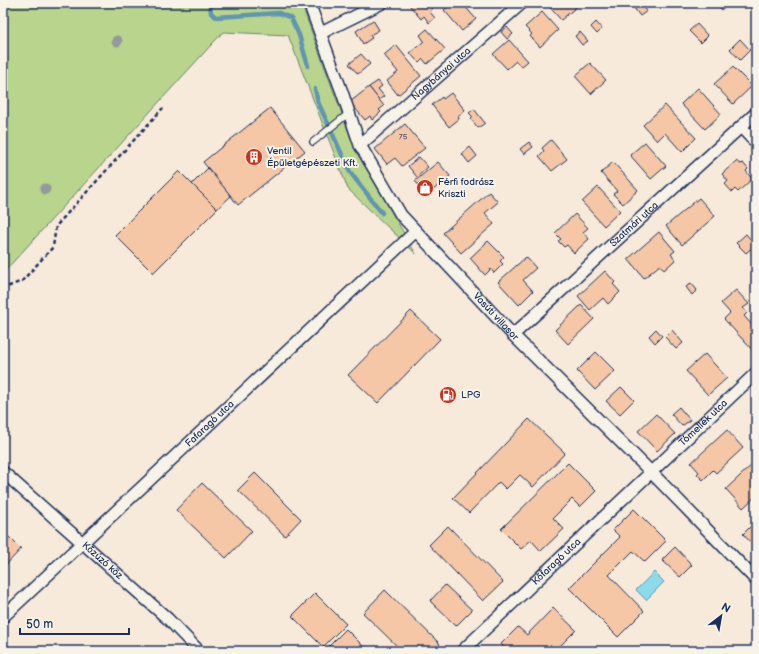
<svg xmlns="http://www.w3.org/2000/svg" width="759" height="654" viewBox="0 0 759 654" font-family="'Balsamiq Sans',sans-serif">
  <rect width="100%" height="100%" fill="#f7eadb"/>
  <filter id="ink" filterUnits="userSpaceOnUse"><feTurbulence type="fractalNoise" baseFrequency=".025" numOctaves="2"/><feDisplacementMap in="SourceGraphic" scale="8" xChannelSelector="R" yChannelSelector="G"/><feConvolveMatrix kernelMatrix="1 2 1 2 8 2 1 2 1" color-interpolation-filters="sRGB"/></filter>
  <g filter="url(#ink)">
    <path fill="#b9d48c" stroke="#6a8275" d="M3,3H301L355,149L416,254L348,189L288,35L223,32L3,273Z"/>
    <path fill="#8cdbea" stroke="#5f96b2" d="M654,572L664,582L646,600L636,590Z"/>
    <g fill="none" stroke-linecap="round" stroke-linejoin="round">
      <g stroke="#5f96b2" stroke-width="4.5">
        <path d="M210,3L211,13L216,17L279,13L291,18L299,35L308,66"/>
        <path d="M315,89L318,102L350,172L382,213"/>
      </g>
    </g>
    <g fill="#f6c7a6" stroke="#1b2f5e">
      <path d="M414,3H427L432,9L430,12L435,18L429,23L424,16L421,19L410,6Z"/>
      <path d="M452,3H462L476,19L462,31L444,10Z"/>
      <path d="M549,3H581L561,20L547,4Z"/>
      <path d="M640,3L647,11L640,16L634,8Z"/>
      <path d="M715,3H730L722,10Z"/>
      <path d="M542,12L558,30L540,47L530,36L532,34L525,27Z"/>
      <path d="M373,20L379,30L370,35L372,38L363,44L356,31Z"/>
      <path d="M596,22L602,29L597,34L591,27Z"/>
      <path d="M697,24L708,36L701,43L689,31Z"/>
      <path d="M507,27L513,34L507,39L501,32Z"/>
      <path d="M427,29L445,49L427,64L423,59L419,63L410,53L424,41L420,35Z"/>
      <path d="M580,32L588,41L582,45L575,36Z"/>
      <path d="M740,39L750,50L740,60L730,49Z"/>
      <path d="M509,40L528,61L521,67L516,61L507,69L493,54Z"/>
      <path d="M396,45L421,76L398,95L387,81L398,72L384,55Z"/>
      <path d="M361,54L370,64L358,74L349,64Z"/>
      <path d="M590,63L606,80L591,94L575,76Z"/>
      <path d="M733,67L752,86L733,104L714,84Z"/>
      <path d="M378,81L382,86L378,89L384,96L379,100L369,87Z"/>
      <path d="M369,87L384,106L379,110L381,112L372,120L370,116L365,120L350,102Z"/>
      <path d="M698,88L721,114L705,129L681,104Z"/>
      <path d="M451,93L465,110L458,116L459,119L449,127L432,105L442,97L443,99Z"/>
      <path d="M665,105L696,138L682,152L665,133L657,141L643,125Z"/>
      <path d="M270,108L305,151L238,205L203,162Z"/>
      <path d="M474,109L485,123L478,128L471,119L473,117L469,113Z"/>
      <path d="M405,124L425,148L402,166L395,158L387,164L375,149Z"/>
      <path d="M551,140L567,159L552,171L539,156L544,151L542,148Z"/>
      <path d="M529,142L533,147L524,154L520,149Z"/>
      <path d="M645,142L666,166L651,179L630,155Z"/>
      <path d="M470,147L477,156L469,163L462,154Z"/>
      <path d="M419,157L428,167L417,177L408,166Z"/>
      <path d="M736,161L740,164L743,163L748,169L746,171L752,179L738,192L735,189L732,192L725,184L728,181L722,174Z"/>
      <path d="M438,162L450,176L427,195L415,181Z"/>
      <path d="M613,162L638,190L623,204L613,194L617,191L601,173Z"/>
      <path d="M208,168L231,196L217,209L192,184Z"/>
      <path d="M179,171L217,209L153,273L115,235Z"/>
      <path d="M598,187L620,211L604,226L582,202Z"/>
      <path d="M489,192L498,202L485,213L494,224L461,253L443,233Z"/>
      <path d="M699,198L715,216L682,245L666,226Z"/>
      <path d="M575,214L588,228L583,232L589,239L574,253L567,245L564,247L558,241L561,239L555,233Z"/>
      <path d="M659,232L675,251L671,254L675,260L664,270L660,265L644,278L628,259Z"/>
      <path d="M746,234L755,245L746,253L736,243Z"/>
      <path d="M488,241L504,257L500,261L503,264L494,273L491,269L485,275L470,258Z"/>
      <path d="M526,257L536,268L523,280L533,291L519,305L498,282Z"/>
      <path d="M605,271L615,282L613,284L620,292L608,304L603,298L590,310L578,296Z"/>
      <path d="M691,283L697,290L692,295L686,287Z"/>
      <path d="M736,290L749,304L743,308L747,313L744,316L753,326L756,323L755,353L724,319L730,313L721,303Z"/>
      <path d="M581,305L594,319L568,344L555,330Z"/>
      <path d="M411,311L440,339L378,403L348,375Z"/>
      <path d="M656,329L662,336L655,343L649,336Z"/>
      <path d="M672,330L683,343L676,349L665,337Z"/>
      <path d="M596,352L615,371L595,390L577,371Z"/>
      <path d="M705,354L727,378L708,395L686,371Z"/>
      <path d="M621,387L634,400L620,414L606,401Z"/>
      <path d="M679,407L690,420L682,426L671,414Z"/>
      <path d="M656,414L675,434L657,451L638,431Z"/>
      <path d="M529,419L565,453L533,487L520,475L506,489L499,482L469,513L453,498Z"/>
      <path d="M727,430L743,448L716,473L713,470L703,480L697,474L699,472L691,463Z"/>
      <path d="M756,461V496L743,508L726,489Z"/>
      <path d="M568,463L596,491L580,507L572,499L553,518L564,529L541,551L531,540L521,549L501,529Z"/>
      <path d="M255,473L301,519L285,536L238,490Z"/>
      <path d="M202,483L252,531L226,558L176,510Z"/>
      <path d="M634,509L666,541L645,562L633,551L609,575L644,611L618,637L569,588L620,537L613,530Z"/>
      <path d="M752,525L756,529V539L751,543L743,534Z"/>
      <path d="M448,526L503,582L483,601L429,545Z"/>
      <path d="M3,531L21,549L3,568Z"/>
      <path d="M675,547L692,565L680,577L662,560Z"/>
      <path d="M445,585L472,610L456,626L430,601Z"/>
      <path d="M385,590L440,644L433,651H402L363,613Z"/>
      <path d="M315,593L346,624L323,647L292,616Z"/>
      <path d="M553,608L576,630L555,651H507L501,644L518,627L527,635Z"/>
      <path d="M346,629L368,651L325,650Z"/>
    </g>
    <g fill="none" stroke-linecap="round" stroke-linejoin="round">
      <g stroke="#1b2f5e" stroke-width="8">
        <path id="lane" d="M313,142L349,113"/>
      </g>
      <g stroke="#1b2f5e" stroke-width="14">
        <g id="street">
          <path id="s1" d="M309,3L342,92L360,145L401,215L513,335L651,472L756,580"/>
          <path d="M321,33L382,3"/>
          <path d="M741,127L756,143"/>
          <path id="s2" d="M360,145L522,3"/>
          <path id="s3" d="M513,335L756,113"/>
          <path id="s4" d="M3,472L168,619L199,651"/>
          <path id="s5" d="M3,617L416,231"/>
          <path id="s6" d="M462,651L756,373"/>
        </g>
      </g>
      <path stroke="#1b2f5e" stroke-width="2.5" stroke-dasharray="4 3" stroke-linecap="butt" d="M3,291L7,287L22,281L53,247L56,226L163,108"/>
      <use href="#lane" stroke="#f7f3e8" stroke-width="5.5"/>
      <use href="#street" stroke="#f7f3e8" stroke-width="11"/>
    </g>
    <g fill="#939a9d">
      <circle cx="117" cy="41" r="5.5"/>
      <circle cx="45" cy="189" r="5.5"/>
    </g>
  </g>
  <defs>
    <g id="building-disc" transform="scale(0.9)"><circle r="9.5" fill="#c8321e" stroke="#f7f3e8"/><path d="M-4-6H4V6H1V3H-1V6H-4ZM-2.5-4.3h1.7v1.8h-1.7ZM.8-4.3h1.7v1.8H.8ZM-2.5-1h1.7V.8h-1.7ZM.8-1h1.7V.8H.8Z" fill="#fff"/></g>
    <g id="shop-disc" transform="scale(0.9)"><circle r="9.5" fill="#c8321e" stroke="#f7f3e8"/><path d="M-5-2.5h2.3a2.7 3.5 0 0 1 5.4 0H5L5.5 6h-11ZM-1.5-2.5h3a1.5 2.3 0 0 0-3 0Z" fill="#fff"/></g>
    <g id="fuel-disc" transform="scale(0.9)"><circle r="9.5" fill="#c8321e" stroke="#f7f3e8"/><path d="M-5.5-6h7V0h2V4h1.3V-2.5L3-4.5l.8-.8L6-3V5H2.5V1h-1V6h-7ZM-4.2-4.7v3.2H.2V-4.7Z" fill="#fff"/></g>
  </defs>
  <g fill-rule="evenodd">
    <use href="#building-disc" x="254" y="157"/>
    <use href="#shop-disc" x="425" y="188"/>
    <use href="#fuel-disc" x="448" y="395"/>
  </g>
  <g text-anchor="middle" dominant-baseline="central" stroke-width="4" stroke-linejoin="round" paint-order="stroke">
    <g font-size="8" fill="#525570">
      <text x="403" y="136">75</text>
    </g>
    <g font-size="10" fill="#1b2f5e" stroke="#f7f3e8">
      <text stroke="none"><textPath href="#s2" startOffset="108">Nagybányai utca</textPath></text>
      <text stroke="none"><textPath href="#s3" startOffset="164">Szatmári utca</textPath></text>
      <text stroke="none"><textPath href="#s1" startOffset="371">Vasúti villasor</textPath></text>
      <text stroke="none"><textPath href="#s6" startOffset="332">Tómellék utca</textPath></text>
      <text stroke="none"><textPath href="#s5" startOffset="283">Fafaragó utca</textPath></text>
      <text stroke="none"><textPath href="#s4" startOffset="133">Kőzúzó köz</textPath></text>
      <text stroke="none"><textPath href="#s6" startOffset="130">Kőfaragó utca</textPath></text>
    </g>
    <g font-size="10" fill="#1b2f5e" stroke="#f7f3e8" text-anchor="start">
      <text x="267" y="151">Ventil<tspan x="267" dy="12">Épületgépészeti Kft.</tspan></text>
      <text x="438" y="182">Férfi fodrász<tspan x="438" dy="12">Kriszti</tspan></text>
      <text x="461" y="395">LPG</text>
    </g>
  </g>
  <rect width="759" height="654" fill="none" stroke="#f7f3e8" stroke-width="16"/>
  <rect x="8" y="8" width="743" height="638" fill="none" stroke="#1b2f5e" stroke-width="1.5" filter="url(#ink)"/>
  <g transform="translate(721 616) rotate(31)" stroke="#f7f3e8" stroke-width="3" paint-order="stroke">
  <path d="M0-3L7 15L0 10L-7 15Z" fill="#1b2f5e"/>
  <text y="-6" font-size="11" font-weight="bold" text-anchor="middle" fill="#1b2f5e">N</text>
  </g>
  <path d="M20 628v6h109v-6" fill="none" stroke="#1b2f5e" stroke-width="2"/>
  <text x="26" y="628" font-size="12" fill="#1b2f5e" stroke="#f7f3e8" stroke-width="3" paint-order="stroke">50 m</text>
</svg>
